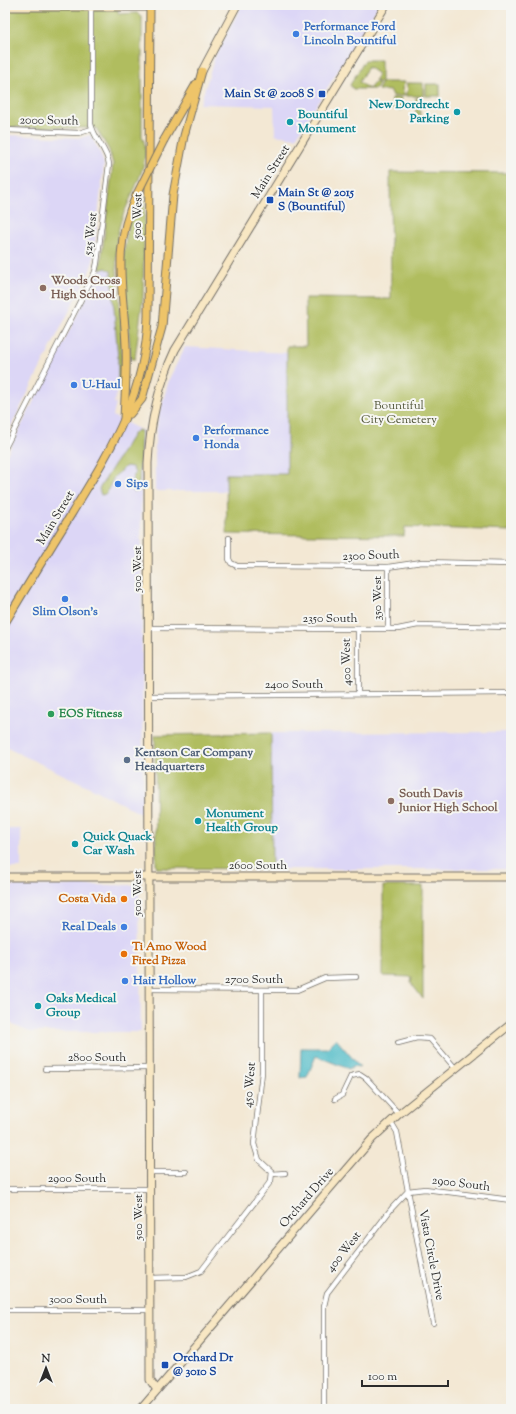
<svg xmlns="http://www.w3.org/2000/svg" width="516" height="1414" viewBox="0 0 516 1414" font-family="'Sorts Mill Goudy',serif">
  <rect width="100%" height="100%" fill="#f6f6f2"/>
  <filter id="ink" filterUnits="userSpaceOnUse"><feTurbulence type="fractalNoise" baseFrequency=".025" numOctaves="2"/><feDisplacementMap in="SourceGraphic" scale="8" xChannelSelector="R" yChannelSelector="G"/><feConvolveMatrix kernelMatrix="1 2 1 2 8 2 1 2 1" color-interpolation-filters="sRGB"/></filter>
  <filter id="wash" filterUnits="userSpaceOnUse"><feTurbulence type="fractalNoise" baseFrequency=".012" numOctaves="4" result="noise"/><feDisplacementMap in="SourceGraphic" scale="16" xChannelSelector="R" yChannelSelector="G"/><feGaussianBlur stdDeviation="0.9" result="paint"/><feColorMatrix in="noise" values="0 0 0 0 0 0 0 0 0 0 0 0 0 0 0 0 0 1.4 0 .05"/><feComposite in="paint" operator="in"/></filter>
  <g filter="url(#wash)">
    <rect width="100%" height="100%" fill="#f3e8d4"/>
    <g fill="#dcd6f6">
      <path d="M242,5H379L296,138L275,135L274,106L200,104L215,57Z"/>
      <path d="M5,135L81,138L90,135L100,152L104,164L93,261L90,270L5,438Z"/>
      <path d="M106,268L111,271L118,358V385L114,403L116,404L113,416L143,431L141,491L143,815L96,790L5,747V458L100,270Z"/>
      <path d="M185,347L287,353V474H227L226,491H155V442L159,413L170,377Z"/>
      <path d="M511,732V869H272L271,733Z"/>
      <rect x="5" y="829" width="16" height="39"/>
      <path d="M139,885L141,1032H30L13,1025L5,1014V886Z"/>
    </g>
    <g fill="#b0bd5f" stroke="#6e7445">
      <path d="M5,5H118V14L137,13L142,17V136C155,163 125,201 119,228C114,247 117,266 118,285C121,319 124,352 120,386L118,385V358L111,271L106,268L100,270L113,164L109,150L96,128L5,127Z"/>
      <path d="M365,60H381V80L380,83L375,80L378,74L368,67L359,82L369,89L375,82L379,84L376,89H353L350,85Z"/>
      <path d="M382,82H405L402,89L405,96H393L391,91L378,90Z"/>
      <path d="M406,83H423V96H406V92L408,90Z"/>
      <rect x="426" y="84" width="14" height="12"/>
      <path d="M392,98H401V110L392,109Z"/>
      <path d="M416,98H420V117L417,119L414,118L416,117Z"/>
      <path d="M390,172L511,173V531L405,527L404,536L227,534L226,474H287V346H306L305,298L391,299Z"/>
      <path d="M140,195H145L143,297L135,359H131L123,259L129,219Z"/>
      <path d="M138,430L141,431L139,491L134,492L132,490L131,483L135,473L132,467L126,466L114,477L106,494L101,495L99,489L134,433Z"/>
      <path d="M271,733L272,869L157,868L156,864L155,735Z"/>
      <path d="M383,886H423V999L411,983L412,977L383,976Z"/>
    </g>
    <path fill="#4cbac6" stroke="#3c7278" d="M336,1039L360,1067L353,1066L349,1069L316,1056L307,1077L300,1078L301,1048H327Z"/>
  </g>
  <g filter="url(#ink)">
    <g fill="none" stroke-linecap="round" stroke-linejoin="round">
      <g stroke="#716d66" stroke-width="6">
        <g id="street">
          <path d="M5,130L79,133L92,129"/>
          <path d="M5,448L95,272L97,263L109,164C107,149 94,139 91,124V5"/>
          <path d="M229,538V559L231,563L237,566L388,567L422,562L511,564"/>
          <path d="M149,628L398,629L418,625L511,627"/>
          <path d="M358,629V694"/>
          <path d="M388,629V567"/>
          <path d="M149,696L511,693"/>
          <path d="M149,989L297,990L325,978L356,977"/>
          <path d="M398,1043L417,1038L430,1039L456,1069"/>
          <path d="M45,1069L150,1068"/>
          <path d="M335,1099L342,1095L351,1076L360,1074L366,1078L399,1114"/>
          <path d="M150,1172H186"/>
          <path d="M272,1174L285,1173"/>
          <path d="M5,1189H150"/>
          <path d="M150,1278L186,1277L201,1271L271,1181L272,1172L259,1160L254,1144L262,1072V990"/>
          <path d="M5,1310H150"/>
          <path d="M433,1323L408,1191L425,1189L511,1200"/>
          <path d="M324,1409V1306L327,1293L392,1208L408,1191L397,1132L391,1122"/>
        </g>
      </g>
      <g stroke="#716d66" stroke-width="9">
        <g id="secondary">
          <path d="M5,7H150"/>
          <path d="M202,71L237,5"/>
          <path d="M5,877H511"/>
          <path d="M157,1390L150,1380L148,463C150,422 158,386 175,350L386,5"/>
          <path d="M141,1409L372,1139L399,1114L511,1024"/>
        </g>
      </g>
      <g stroke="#716d66" stroke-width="9">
        <g id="primary">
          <path d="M164,140L196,84"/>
          <path d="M130,414L142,399L162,327L173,195L184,136L202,71"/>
          <path d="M124,419C125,395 127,371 126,346C124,290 111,250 136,196"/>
          <path d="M5,623C27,586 49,550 72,513C111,449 145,396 148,318L150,5"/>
        </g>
      </g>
      <use href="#street" stroke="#fff" stroke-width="4.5"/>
      <use href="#secondary" stroke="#f8e7c3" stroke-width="7"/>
      <use href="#primary" stroke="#eec469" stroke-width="7"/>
      <g stroke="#716d66" stroke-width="9" stroke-linecap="butt">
        <path id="primary-bridge" d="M136,196L164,140"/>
      </g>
      <use href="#primary-bridge" stroke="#eec469" stroke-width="7"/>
    </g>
  </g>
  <g fill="#3f7fe0" stroke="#f6f6f2" stroke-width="1.5">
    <circle cx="296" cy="34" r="4"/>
    <circle cx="74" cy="385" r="4"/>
    <circle cx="196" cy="438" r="4"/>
    <circle cx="118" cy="484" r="4"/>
    <circle cx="65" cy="599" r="4"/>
    <circle cx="124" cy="927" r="4"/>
    <circle cx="125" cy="981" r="4"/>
  </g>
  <g fill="#1a4fb4" stroke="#f6f6f2" stroke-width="1.5">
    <rect x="318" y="90" width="8" height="8" rx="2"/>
    <rect x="266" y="196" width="8" height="8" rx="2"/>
    <rect x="161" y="1361" width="8" height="8" rx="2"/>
  </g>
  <g fill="#0f9aa8" stroke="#f6f6f2" stroke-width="1.5">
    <circle cx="457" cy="112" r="4"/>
    <circle cx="290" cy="122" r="4"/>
    <circle cx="198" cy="821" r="4"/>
    <circle cx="75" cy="844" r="4"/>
    <circle cx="38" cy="1006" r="4"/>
  </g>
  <g fill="#8d6e63" stroke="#f6f6f2" stroke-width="1.5">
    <circle cx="43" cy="288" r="4"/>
    <circle cx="391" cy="801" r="4"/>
  </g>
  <circle fill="#2e9e5b" stroke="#f6f6f2" stroke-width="1.5" cx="51" cy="714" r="4"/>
  <circle fill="#5c6f8a" stroke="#f6f6f2" stroke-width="1.5" cx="127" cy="760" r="4"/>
  <g fill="#e8710a" stroke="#f6f6f2" stroke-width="1.5">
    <circle cx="124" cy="899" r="4"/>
    <circle cx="124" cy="954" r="4"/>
  </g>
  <g text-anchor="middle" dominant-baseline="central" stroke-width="4" stroke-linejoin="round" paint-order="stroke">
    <g font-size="12" font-weight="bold" fill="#366cbe" stroke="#f6f6f2" text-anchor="start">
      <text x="304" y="27">Performance Ford<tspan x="304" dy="14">Lincoln Bountiful</tspan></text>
      <text x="82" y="385">U-Haul</text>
      <text x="204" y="431">Performance<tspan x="204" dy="14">Honda</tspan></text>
      <text x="126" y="484">Sips</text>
      <text x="65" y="612" text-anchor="middle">Slim Olson's</text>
      <text x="116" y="927" text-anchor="end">Real Deals</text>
      <text x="133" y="981">Hair Hollow</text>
    </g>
    <g font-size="12" font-weight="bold" fill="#164399" stroke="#f6f6f2" text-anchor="start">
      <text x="314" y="94" text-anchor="end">Main St @ 2008 S</text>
      <text x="278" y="193">Main St @ 2015<tspan x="278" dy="14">S (Bountiful)</tspan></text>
      <text x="173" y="1358">Orchard Dr<tspan x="173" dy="14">@ 3010 S</tspan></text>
    </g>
    <g font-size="12" font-weight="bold" fill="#0d838f" stroke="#f6f6f2" text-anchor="start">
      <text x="449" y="105" text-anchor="end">New Dordrecht<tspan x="449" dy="14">Parking</tspan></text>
      <text x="298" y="115">Bountiful<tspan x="298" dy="14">Monument</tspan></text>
      <text x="206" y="814">Monument<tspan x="206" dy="14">Health Group</tspan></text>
      <text x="83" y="837">Quick Quack<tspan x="83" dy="14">Car Wash</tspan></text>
      <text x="46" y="999">Oaks Medical<tspan x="46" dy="14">Group</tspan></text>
    </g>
    <g font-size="12" fill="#2b2b2b" stroke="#f6f6f2">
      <text transform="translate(49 121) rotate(1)">2000 South</text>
      <text transform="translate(271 172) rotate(-58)">Main Street</text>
      <text transform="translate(138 216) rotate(-89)">500 West</text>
      <text transform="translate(91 234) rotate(-83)">525 West</text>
      <text transform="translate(56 518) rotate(-59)">Main Street</text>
      <text transform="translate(371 556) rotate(-2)">2300 South</text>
      <text transform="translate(138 569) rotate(-90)">500 West</text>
      <text transform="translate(378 598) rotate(-90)">350 West</text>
      <text x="330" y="619">2350 South</text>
      <text transform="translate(347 662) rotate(-91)">400 West</text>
      <text x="294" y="685">2400 South</text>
      <text x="258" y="866">2600 South</text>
      <text transform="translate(138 893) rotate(-90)">500 West</text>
      <text x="254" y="980">2700 South</text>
      <text x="97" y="1058">2800 South</text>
      <text transform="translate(250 1085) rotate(-85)">450 West</text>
      <text x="77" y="1179">2900 South</text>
      <text transform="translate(461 1184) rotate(7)">2900 South</text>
      <text transform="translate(307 1198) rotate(-49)">Orchard Drive</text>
      <text transform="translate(139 1217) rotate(-90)">500 West</text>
      <text transform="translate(344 1252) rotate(-52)">400 West</text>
      <text transform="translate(431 1255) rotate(79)">Vista Circle Drive</text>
      <text x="78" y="1300">3000 South</text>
    </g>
    <g font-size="12" font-weight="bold" fill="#785e54" stroke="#f6f6f2" text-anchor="start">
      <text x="51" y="281">Woods Cross<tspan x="51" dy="14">High School</tspan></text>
      <text x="399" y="794">South Davis<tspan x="399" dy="14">Junior High School</tspan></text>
    </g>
    <g font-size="12" fill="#53573b" stroke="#f6f6f2">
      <text x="399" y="406">Bountiful<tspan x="399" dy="14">City Cemetery</tspan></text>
    </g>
    <g font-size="12" font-weight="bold" fill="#27864d" stroke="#f6f6f2" text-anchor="start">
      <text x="59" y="714">EOS Fitness</text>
    </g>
    <g font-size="12" font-weight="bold" fill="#4e5e75" stroke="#f6f6f2" text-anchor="start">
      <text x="135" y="753">Kentson Car Company<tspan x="135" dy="14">Headquarters</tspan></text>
    </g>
    <g font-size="12" font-weight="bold" fill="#c56008" stroke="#f6f6f2" text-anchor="end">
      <text x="116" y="899">Costa Vida</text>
      <text x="132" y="947" text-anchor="start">Ti Amo Wood<tspan x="132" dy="14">Fired Pizza</tspan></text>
    </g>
  </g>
  <rect width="516" height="1414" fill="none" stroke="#f6f6f2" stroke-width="20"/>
  <g transform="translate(46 1368)" stroke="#f6f6f2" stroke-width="3" paint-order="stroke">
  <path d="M0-3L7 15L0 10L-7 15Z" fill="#2b2b2b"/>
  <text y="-6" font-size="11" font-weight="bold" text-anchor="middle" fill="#2b2b2b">N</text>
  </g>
  <path d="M362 1380v6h86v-6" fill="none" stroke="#2b2b2b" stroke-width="2"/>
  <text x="368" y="1380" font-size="12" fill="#2b2b2b" stroke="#f6f6f2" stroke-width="3" paint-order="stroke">100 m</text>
</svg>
